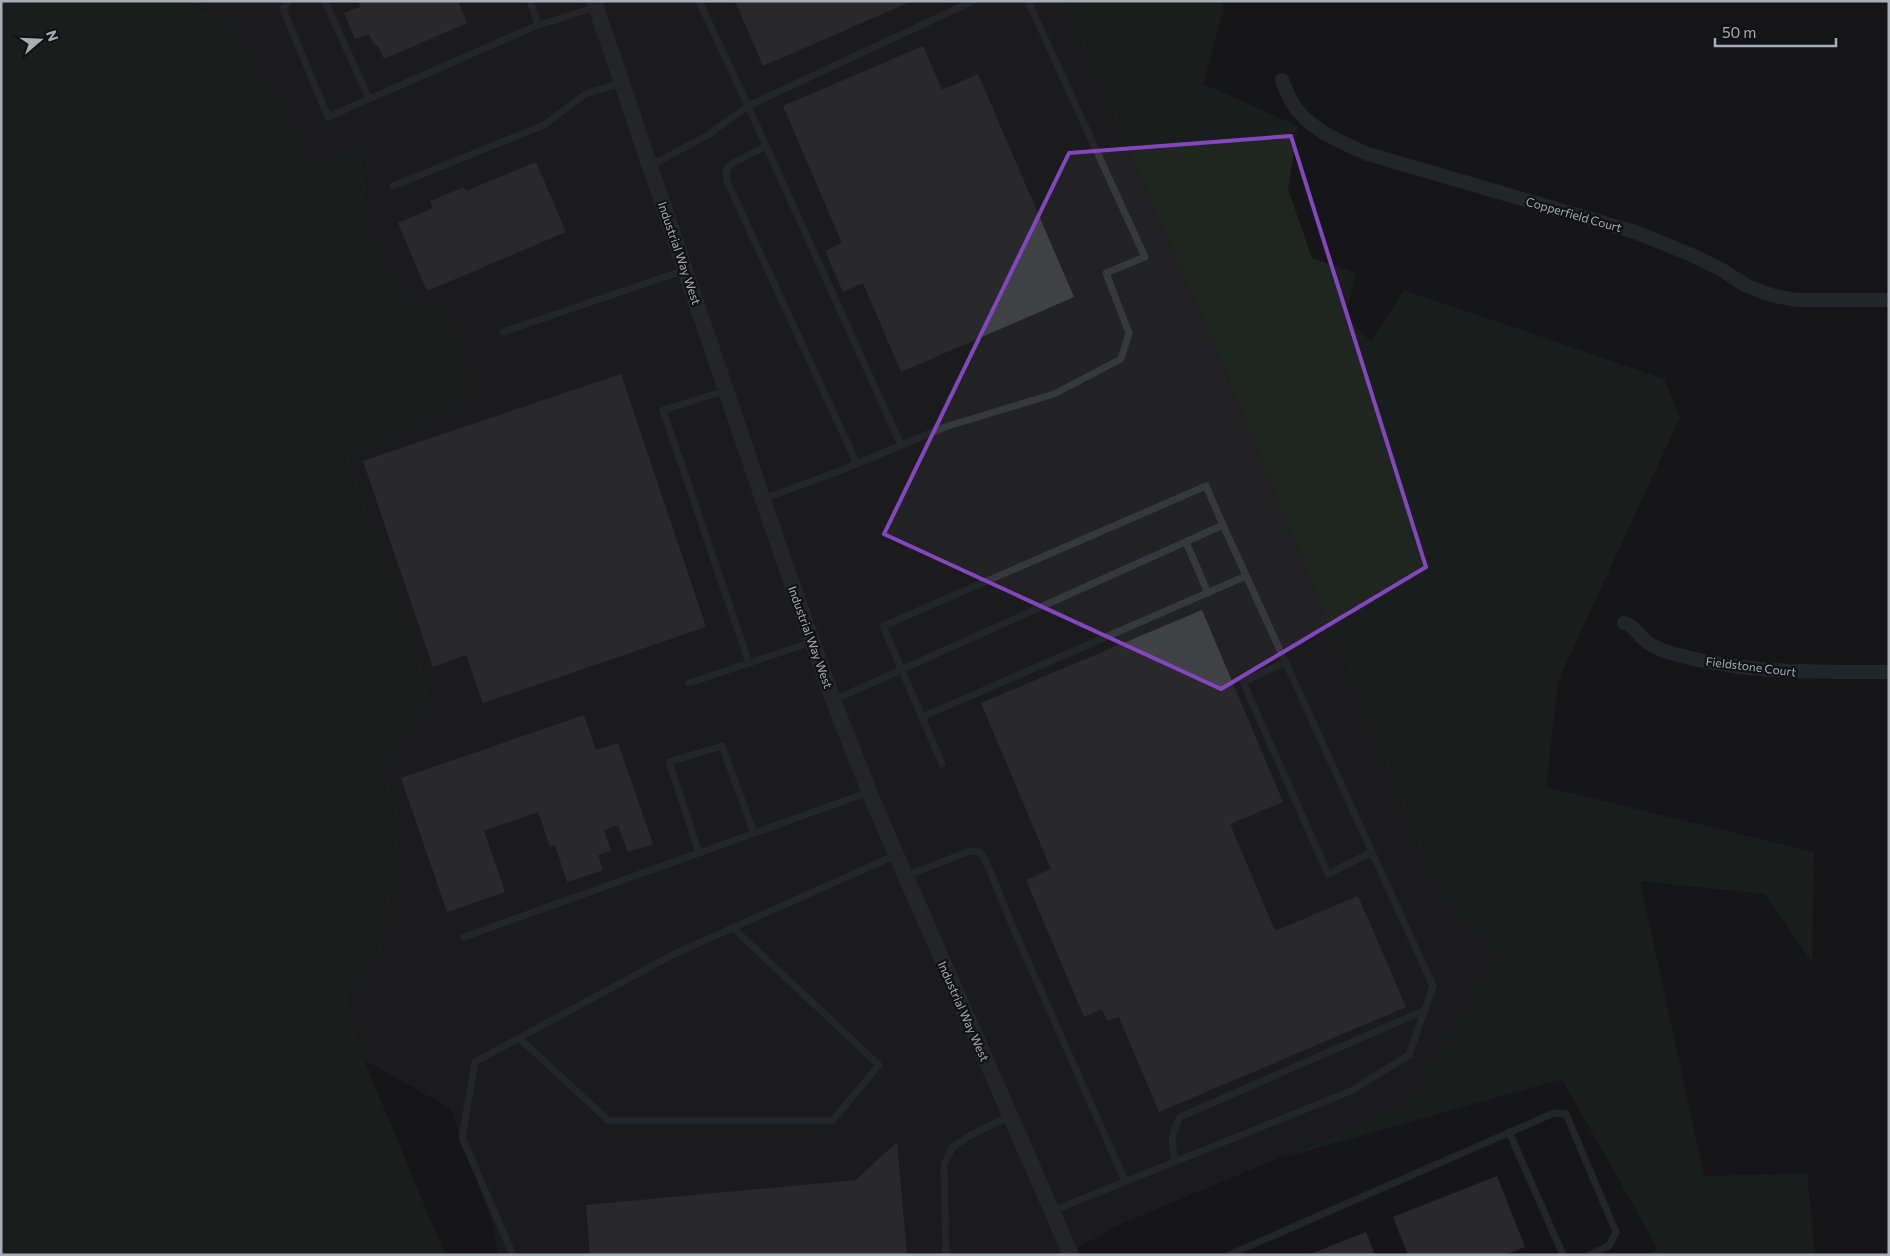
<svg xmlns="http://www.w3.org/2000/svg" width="1890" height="1256" viewBox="0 0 1890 1256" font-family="Commissioner,sans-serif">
  <rect width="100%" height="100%" fill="#161618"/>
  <path fill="#222225" d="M186,1H1062L1212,340L1437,891L1497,956L1410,1103L1114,1227L1066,1255H498L493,1224L450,1108L364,1060L348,992L383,948L402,824L384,766L431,694L350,458L474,394L403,298L369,236L364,154L311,160L223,16Z"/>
  <g fill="#1e261f">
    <path d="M1,1H186L223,16L311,160L364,154L369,236L403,298L445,305L474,394L350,458L431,694L384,766L402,824L383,948L348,993L364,1060L445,1255H1Z"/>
    <path d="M1062,1H1221L1224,7L1203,84L1298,126L1288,189L1312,258L1356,273L1345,316L1371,342L1404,290L1664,379L1680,417L1558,681L1546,787L1814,852L1812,962L1765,894L1640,881L1704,1176L1807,1173L1815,1255H1645L1658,1249L1562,1079L1279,1159L1410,1103L1497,956L1437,891L1212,340Z"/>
  </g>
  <g fill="#404145">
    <path d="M358,1H458L467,23L384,59L378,46L373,43L369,34L355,39L344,13L360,7Z"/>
    <path d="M735,1H912L763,66Z"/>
    <path d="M923,46L942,90L978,74L1074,297L901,372L863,283L843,292L825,251L842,243L783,106Z"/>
    <path d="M536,162L566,232L427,291L398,223L433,208L430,201L464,187L466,191Z"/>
    <path d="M621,374L706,627L483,703L466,655L433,667L363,461Z"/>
    <path d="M1202,610L1283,802L1230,824L1275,931L1358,896L1406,1007L1159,1112L1119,1017L1107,1021L1102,1009L1084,1017L1026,880L1051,869L981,703Z"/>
    <path d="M584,715L596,750L618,743L653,844L628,852L618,825L604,830L611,851L598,855L603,870L567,882L555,845L550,847L538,812L484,831L505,892L447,912L401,778Z"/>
    <path d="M897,1142L907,1255H590L586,1205L856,1180Z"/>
    <path d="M1497,1176L1525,1247L1505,1255H1408L1393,1217Z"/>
    <path d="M1366,1232L1375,1255H1308Z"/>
  </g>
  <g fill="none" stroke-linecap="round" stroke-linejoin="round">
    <g stroke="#37383d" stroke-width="7">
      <path d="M289,1L283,9L328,117L533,27L596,7"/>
      <path d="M325,1L369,99"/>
      <path d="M530,1L538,25"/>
      <path d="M699,1L748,106L901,445"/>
      <path d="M766,146L733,163L726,170L727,181L857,464"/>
      <path d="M650,166L708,135L748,106L973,1"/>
      <path d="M393,186L544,125L587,93L622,83"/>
      <path d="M503,332L685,270"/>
      <path d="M725,391L663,410L749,663L812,642"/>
      <path d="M763,499L842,470L945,427L1054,394L1121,359L1129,333L1106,273L1145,257L1028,1"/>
      <path d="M1186,542L1208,593"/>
      <path d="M1286,662L1243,682L1328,874L1372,852"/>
      <path d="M689,683L749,663"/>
      <path d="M834,700L1223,525L1433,986L1409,1055L1351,1091L1052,1211"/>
      <path d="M922,717L1246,576"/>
      <path d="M942,764L883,626L1206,486L1223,525"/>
      <path d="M699,853L669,762L722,746L754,833"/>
      <path d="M906,876L970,851L980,852L987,864L1012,925L1125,1181"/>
      <path d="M464,937L869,792"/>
      <path d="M519,1038L609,1121H832L879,1065L733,928"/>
      <path d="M1509,1132L1563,1255"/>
      <path d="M1175,1160C1171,1140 1170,1137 1180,1117L1425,1010"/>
      <path d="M513,1255L462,1137L475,1062L674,954L896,855"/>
      <path d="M946,1255L944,1165L952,1148L969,1136L1010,1116"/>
      <path d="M1229,1255L1554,1113L1566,1114L1616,1232L1609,1246L1589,1255"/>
    </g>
    <g stroke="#37383d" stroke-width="14">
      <path d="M1282,80C1285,87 1288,95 1291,101C1307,129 1340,142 1368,154L1635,232L1694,256L1722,270L1747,286L1771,295L1796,300H1889"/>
      <path d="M1624,623C1634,625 1639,636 1647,642C1653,646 1661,650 1668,652C1740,674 1814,672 1889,672"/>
    </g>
    <path stroke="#37383d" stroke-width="16" d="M594,1L778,544L833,700L875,806L1071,1255"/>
  </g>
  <path d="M0 0H1890V1256H0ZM1291,136L1426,567L1221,689L884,534L1069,153Z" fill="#161618" fill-opacity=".55" fill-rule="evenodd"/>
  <path fill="none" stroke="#8446be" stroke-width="4" stroke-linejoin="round" d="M1291,136L1426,567L1221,689L884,534L1069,153Z"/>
  <g text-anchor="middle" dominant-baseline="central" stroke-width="4.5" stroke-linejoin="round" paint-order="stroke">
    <g font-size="12" fill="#a8adb8" stroke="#111113">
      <text transform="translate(1574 214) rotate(16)">Copperfield Court</text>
      <text transform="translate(680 253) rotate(71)">Industrial Way West</text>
      <text transform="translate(811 637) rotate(70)">Industrial Way West</text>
      <text transform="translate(1751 666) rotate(7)">Fieldstone Court</text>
      <text transform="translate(964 1011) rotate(66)">Industrial Way West</text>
    </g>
  </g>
  <rect width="1890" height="1256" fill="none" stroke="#a8adb8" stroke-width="5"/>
  <g transform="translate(40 40) rotate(71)" stroke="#111113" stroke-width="4" paint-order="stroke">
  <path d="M0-4L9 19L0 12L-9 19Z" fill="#a8adb8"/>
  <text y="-8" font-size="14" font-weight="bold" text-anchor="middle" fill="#a8adb8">N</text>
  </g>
  <path d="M1715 38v8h121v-8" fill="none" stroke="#a8adb8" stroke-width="2.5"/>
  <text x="1722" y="38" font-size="15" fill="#a8adb8" stroke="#111113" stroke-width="4" paint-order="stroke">50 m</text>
</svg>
